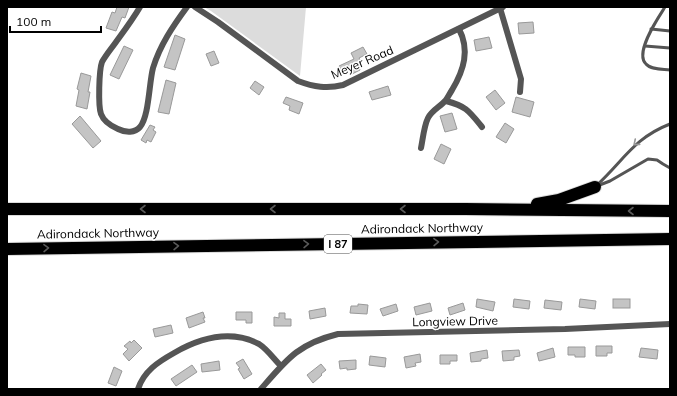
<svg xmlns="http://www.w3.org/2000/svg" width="677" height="396" viewBox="0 0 677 396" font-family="Mulish,sans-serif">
  <rect width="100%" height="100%" fill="#fff"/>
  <path fill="#dcdcdc" d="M204,7H306L300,76L211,11Z"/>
  <g fill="#c4c4c4" stroke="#999">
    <path d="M117,7H129L125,18L122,17L116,31L106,28L112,12L115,13Z"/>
    <path d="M533,22L534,33L519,34L518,23Z"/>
    <path d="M175,35L185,39L175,70L164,67Z"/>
    <path d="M489,37L492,48L476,51L474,40Z"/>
    <path d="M124,46L133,50L119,79L110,75Z"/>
    <path d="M363,47L367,54L359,58L361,61L357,63L360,70L352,74L350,68L342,72L339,66L354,59L351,53Z"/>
    <path d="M214,51L219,63L211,66L206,54Z"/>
    <path d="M81,73L91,76L88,92H90L87,109L76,106L79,90L77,89Z"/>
    <path d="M166,80L176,83L169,114L158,112Z"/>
    <path d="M255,81L264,87L259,95L250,88Z"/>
    <path d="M388,86L391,95L372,100L369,92Z"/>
    <path d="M495,90L505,103L496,110L486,97Z"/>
    <path d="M286,97L303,103L299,114L289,110L290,106L283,103Z"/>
    <path d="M516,97L534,102L530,117L512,112Z"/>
    <path d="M452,113L457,129L445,132L440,116Z"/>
    <path d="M80,116L101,141L93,148L72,124Z"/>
    <path d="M505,123L514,129L506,143L496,137Z"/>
    <path d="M150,125L155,127L153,130L156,132L151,142L147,140L146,143L141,140Z"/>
    <path d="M441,144L451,149L444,164L434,159Z"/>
    <path d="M477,299L495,302L493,311L476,307Z"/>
    <path d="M514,299L530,301L529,309L513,307Z"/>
    <path d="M580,299L596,301L595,309L579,307Z"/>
    <rect x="613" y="299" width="17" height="9"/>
    <path d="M545,300L562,302L561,310L544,308Z"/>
    <path d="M430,303L432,311L416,315L414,307Z"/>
    <path d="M463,303L465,310L450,315L448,308Z"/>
    <path d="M358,304L368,305L367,314L350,313L351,306H358Z"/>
    <path d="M396,304L398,311L383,316L380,309Z"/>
    <path d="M325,308L326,316L310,319L309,311Z"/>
    <path d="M203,312L205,318H203L205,322L189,328L186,318Z"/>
    <path d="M236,312H252V323H246V320H236Z"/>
    <path d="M279,313H285V319H291V326H274V317L279,318Z"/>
    <path d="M171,325L173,333L155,337L153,329Z"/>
    <path d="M134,340L142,348L129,361L123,354L128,349L124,346L130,341L131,343Z"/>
    <path d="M596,346H612V353H607V356H596Z"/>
    <path d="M568,347H585V357H575V355H568Z"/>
    <path d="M553,348L555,357L539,361L537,353Z"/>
    <path d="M641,348L658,350L657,359L639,357Z"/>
    <path d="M487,350L488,358L481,359V361L471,362L470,353Z"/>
    <path d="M519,350L520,356L514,357V360L503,361L502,351Z"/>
    <path d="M420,354L421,362L415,363L416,366L406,368L404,357Z"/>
    <path d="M440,355H457V361H450V364H440Z"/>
    <path d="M370,356L386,358L385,367L369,365Z"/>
    <path d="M243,359L252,374L244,379L238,369L240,368L236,363Z"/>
    <path d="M356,360V369L347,370V368L340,369L339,361Z"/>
    <path d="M219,361L220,370L202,372L201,364Z"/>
    <path d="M321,364L326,370L321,374L322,375L313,383L307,375Z"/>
    <path d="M192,365L197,372L176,386L171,379Z"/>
    <path d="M114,367L122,371L116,386L108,383Z"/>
  </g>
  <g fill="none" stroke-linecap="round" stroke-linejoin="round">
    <g stroke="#dbdbdb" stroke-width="14">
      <g id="highway">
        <path d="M537,204L559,200L595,187"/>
        <path d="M7,209H465L670,211"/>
        <path d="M7,249L670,239"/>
      </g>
    </g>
    <g stroke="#555" stroke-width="3">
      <path d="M665,7C658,18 634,53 646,64C651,70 663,69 670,70"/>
      <path d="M651,29L670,31"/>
      <path d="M645,46L670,48"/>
      <path d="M597,185C624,160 634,138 670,124"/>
      <path d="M597,186L610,181L648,159L657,160L663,164L670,168"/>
    </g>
    <g stroke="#555" stroke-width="6">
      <path d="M140,7C133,19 124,31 116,42C111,49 106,55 102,62C99,70 98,106 101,114C104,122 111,126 118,129C126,133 135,133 140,127C149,117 149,83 153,68C160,45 173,26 187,7"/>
      <path d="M195,7L218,22L298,81C314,87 327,89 343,85L503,7"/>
      <path d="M500,8L521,79L520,92"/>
      <path d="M446,101C466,106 469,111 482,127"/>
      <path d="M421,148C423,138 424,126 428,118C432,110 440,107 446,100C448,97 450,93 452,90C464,70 470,50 459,29"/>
      <path d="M138,389C144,371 158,362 174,353C200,338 230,329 259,344C267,349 274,359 281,366"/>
      <path d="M261,389C287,359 298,344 338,334L565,329L670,324"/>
    </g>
    <use href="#highway" stroke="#000" stroke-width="12"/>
  </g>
  <defs><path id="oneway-chevron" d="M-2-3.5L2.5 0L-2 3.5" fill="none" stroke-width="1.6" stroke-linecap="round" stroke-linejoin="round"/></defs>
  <use stroke="#999" href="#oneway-chevron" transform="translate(636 143) rotate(140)"/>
  <g stroke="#595959">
    <use href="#oneway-chevron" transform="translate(143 209) rotate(180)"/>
    <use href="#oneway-chevron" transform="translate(273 209) rotate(180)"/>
    <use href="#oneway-chevron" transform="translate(403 209) rotate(180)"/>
    <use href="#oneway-chevron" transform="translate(631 211) rotate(-180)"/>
    <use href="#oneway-chevron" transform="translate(436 242) rotate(-1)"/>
    <use href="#oneway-chevron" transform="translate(306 244) rotate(-1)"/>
    <use href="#oneway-chevron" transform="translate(176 246) rotate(-1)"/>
    <use href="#oneway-chevron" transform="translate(46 248) rotate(-1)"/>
  </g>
  <g text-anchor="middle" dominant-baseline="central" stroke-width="3" stroke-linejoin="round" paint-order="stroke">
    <rect fill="#fff" stroke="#4c4c4c" stroke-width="1" x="324" y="235" width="28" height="18" rx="3"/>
    <g font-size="11" font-weight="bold" fill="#000">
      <text x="338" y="244">I 87</text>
    </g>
    <g font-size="12" fill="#000" stroke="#fff">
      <text transform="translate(362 62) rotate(-23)">Meyer Road</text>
      <text transform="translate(422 228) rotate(-1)">Adirondack Northway</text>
      <text transform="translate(98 233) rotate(-1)">Adirondack Northway</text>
      <text transform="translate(455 321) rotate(-1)">Longview Drive</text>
    </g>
  </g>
  <rect width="677" height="396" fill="none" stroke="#000000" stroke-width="16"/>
  <path d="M10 26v6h91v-6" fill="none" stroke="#000000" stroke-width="2"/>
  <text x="16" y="26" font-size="12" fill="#000000" stroke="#ffffff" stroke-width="3" paint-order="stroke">100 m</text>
</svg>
